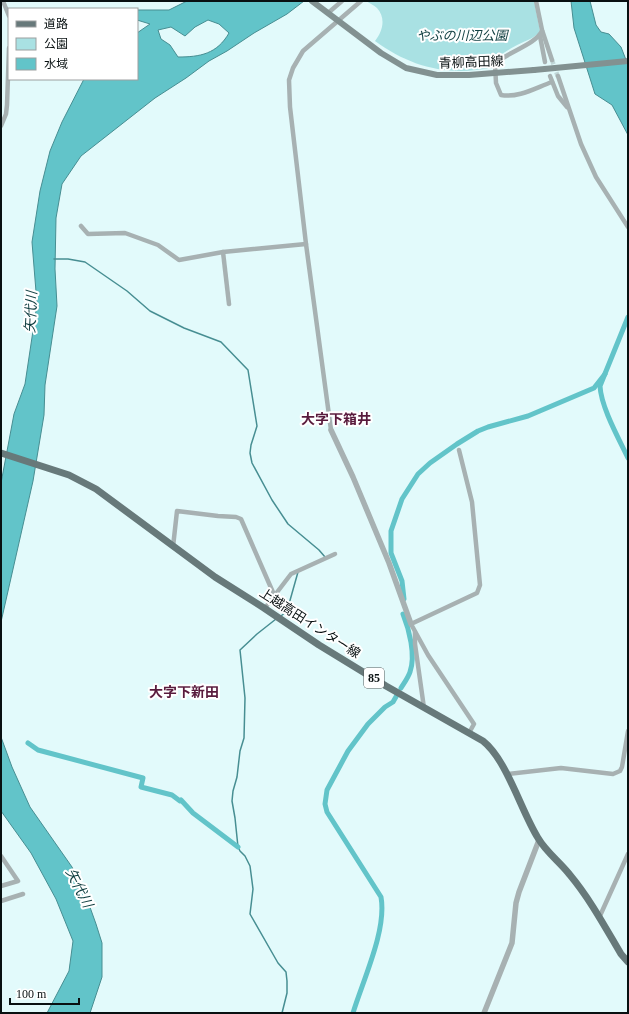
<svg xmlns="http://www.w3.org/2000/svg" width="629" height="1014" viewBox="0 0 629 1014" font-family="'Times New Roman','Noto Sans JP',serif">
  <rect width="100%" height="100%" fill="#e2fafb"/>
  <path fill="#a9e1e3" d="M366,1H534L540,31L538,34L532,38C520,44 494,54 492,68C482,69 471,71 461,71C429,71 401,60 375,41C383,31 386,18 377,8C374,5 369,3 366,1Z"/>
  <g fill="#62c4c9" stroke="#478e92" fill-rule="evenodd">
    <path d="M187,1H304L287,14L254,33L227,51L209,61L186,78L155,98L81,156L62,184L56,218L55,269L57,306L45,385L44,415L33,481L1,622V483L14,414L25,384L37,304L32,242L40,191L50,151L62,122L84,79H137V33L150,24L137,20V10H169ZM208,20L219,24L229,33C217,54 200,57 178,57L170,45L161,39L158,30L171,27L185,36L195,27Z"/>
    <path d="M571,1H590L596,25L601,32L609,34L621,47L628,65V135L612,105L595,94L574,28Z"/>
    <path d="M1,731V737L12,767L30,807L72,867L86,896L96,924L102,943V977L90,1013H47L69,971L73,941L56,899L31,853L1,811Z"/>
  </g>
  <g fill="none" stroke-linecap="round" stroke-linejoin="round">
    <g stroke="#478e92" stroke-width="1.5">
      <path d="M54,259H68L85,262L127,291L150,311L184,328L221,342L248,370L257,426L251,445L250,453L252,463L272,500L288,524L319,550L325,557"/>
      <path d="M281,616L287,611L298,572"/>
      <path d="M276,619L257,634L240,650L245,698L244,738L240,751L237,777L233,791L232,801L235,818L238,847L240,851L245,856L250,866L253,889L250,914L278,963L286,972L287,981V993L282,1013"/>
    </g>
    <g stroke="#62c4c9" stroke-width="5">
      <path d="M628,317L600,386C601,407 619,439 628,458"/>
      <path d="M404,599L402,581L391,553V531L402,499L418,474L430,463L457,444L478,431L488,427L528,416L594,388L605,374"/>
      <path d="M401,688C404,683 408,678 410,672C416,655 409,629 403,614"/>
      <path d="M28,743L38,750L143,778L141,787L172,795L180,801L181,800L193,813L238,847"/>
      <path d="M353,1013C363,980 387,930 381,897L327,812L325,804L327,790L348,751L368,724L385,707L393,702L397,695"/>
    </g>
    <path stroke="#c1d7d8" stroke-width="4.5" stroke-dasharray="4.5 2" stroke-linecap="butt" d="M552,60L558,77"/>
    <g stroke="#a7b1b2" stroke-width="4.5">
      <path d="M3,1L9,16"/>
      <path d="M536,1L542,30L552,60"/>
      <path d="M328,13L342,1"/>
      <path d="M542,31C535,45 507,52 495,64L496,83L501,95C519,98 535,88 552,82"/>
      <path d="M540,36L545,62"/>
      <path d="M550,76L558,96L567,107"/>
      <path d="M558,76L581,144L596,177L628,227"/>
      <path d="M1,126L6,114L7,105L9,48"/>
      <path d="M81,226L88,234L125,233L158,245L179,260L223,252L306,244"/>
      <path d="M223,252L229,304"/>
      <path d="M331,430L306,244L290,107L289,80L293,68L303,51L361,1"/>
      <path d="M459,450L472,502L480,585L477,593L411,624L428,655L474,724L469,733"/>
      <path d="M173,547L177,511L218,516L236,517L241,519L275,597"/>
      <path d="M265,608L291,574L335,554"/>
      <path d="M415,632V644L424,708"/>
      <path d="M507,774L561,768L613,774L620,771L622,767L628,731"/>
      <path d="M1,856L18,881L1,886"/>
      <path d="M1,901L23,894"/>
      <path d="M599,918L628,854"/>
    </g>
    <g stroke="#a7b1b2" stroke-width="5.5">
      <path d="M331,430L353,477L389,563L411,624"/>
      <path d="M484,1013L512,943L516,903L519,892L539,840"/>
    </g>
    <path stroke="#829191" stroke-width="6" d="M312,1L381,53L406,68L437,75H469L534,70"/>
    <path stroke="#67797a" stroke-width="7" d="M1,453L69,475L96,489L215,577L264,608L319,645L386,686L483,741C507,760 521,811 538,838C546,852 560,862 570,875C590,899 605,927 621,954L628,962"/>
    <path stroke="#829191" stroke-width="6" d="M534,70L628,61"/>
  </g>
  <g text-anchor="middle" dominant-baseline="central" stroke-width="4" stroke-linejoin="round" paint-order="stroke">
    <rect fill="#fff" stroke="#525858" stroke-width="1" x="364" y="668" width="20" height="20" rx="3"/>
    <g font-size="12" font-weight="bold" fill="#081011">
      <text x="374" y="678">85</text>
    </g>
    <g font-size="13" font-style="italic" fill="#144244" stroke="#fff">
      <text x="462" y="35">やぶの川辺公園</text>
    </g>
    <g font-size="13" fill="#081011" stroke="#fff">
      <text transform="translate(471 62) rotate(-2)">青柳高田線</text>
      <text transform="translate(310 623) rotate(33)">上越高田インター線</text>
    </g>
    <g font-size="14" font-style="italic" fill="#0f3e40" stroke="#fff">
      <text transform="translate(31 312) rotate(-87)">矢代川</text>
      <text transform="translate(79 888) rotate(63)">矢代川</text>
    </g>
    <g font-size="14" font-weight="bold" fill="#591b3d" stroke="#fff">
      <text x="336" y="419">大字下箱井</text>
      <text x="184" y="692">大字下新田</text>
    </g>
  </g>
  <rect width="629" height="1014" fill="none" stroke="#081011" stroke-width="4"/>
  <rect x="8" y="8" width="130" height="72" fill="#ffffff" stroke="#9c9fa0"/>
  <rect x="16" y="21" width="20" height="6" fill="#67797a" stroke="#9c9fa0"/>
  <text x="44" y="28" font-size="12" fill="#081011">道路</text>
  <rect x="16" y="38" width="20" height="12" fill="#a9e1e3" stroke="#9c9fa0"/>
  <text x="44" y="48" font-size="12" fill="#081011">公園</text>
  <rect x="16" y="58" width="20" height="12" fill="#62c4c9" stroke="#9c9fa0"/>
  <text x="44" y="68" font-size="12" fill="#081011">水域</text>
  <path d="M10 998v6h69v-6" fill="none" stroke="#081011" stroke-width="2"/>
  <text x="16" y="998" font-size="12" fill="#081011" stroke="#ffffff" stroke-width="3" paint-order="stroke">100 m</text>
</svg>
